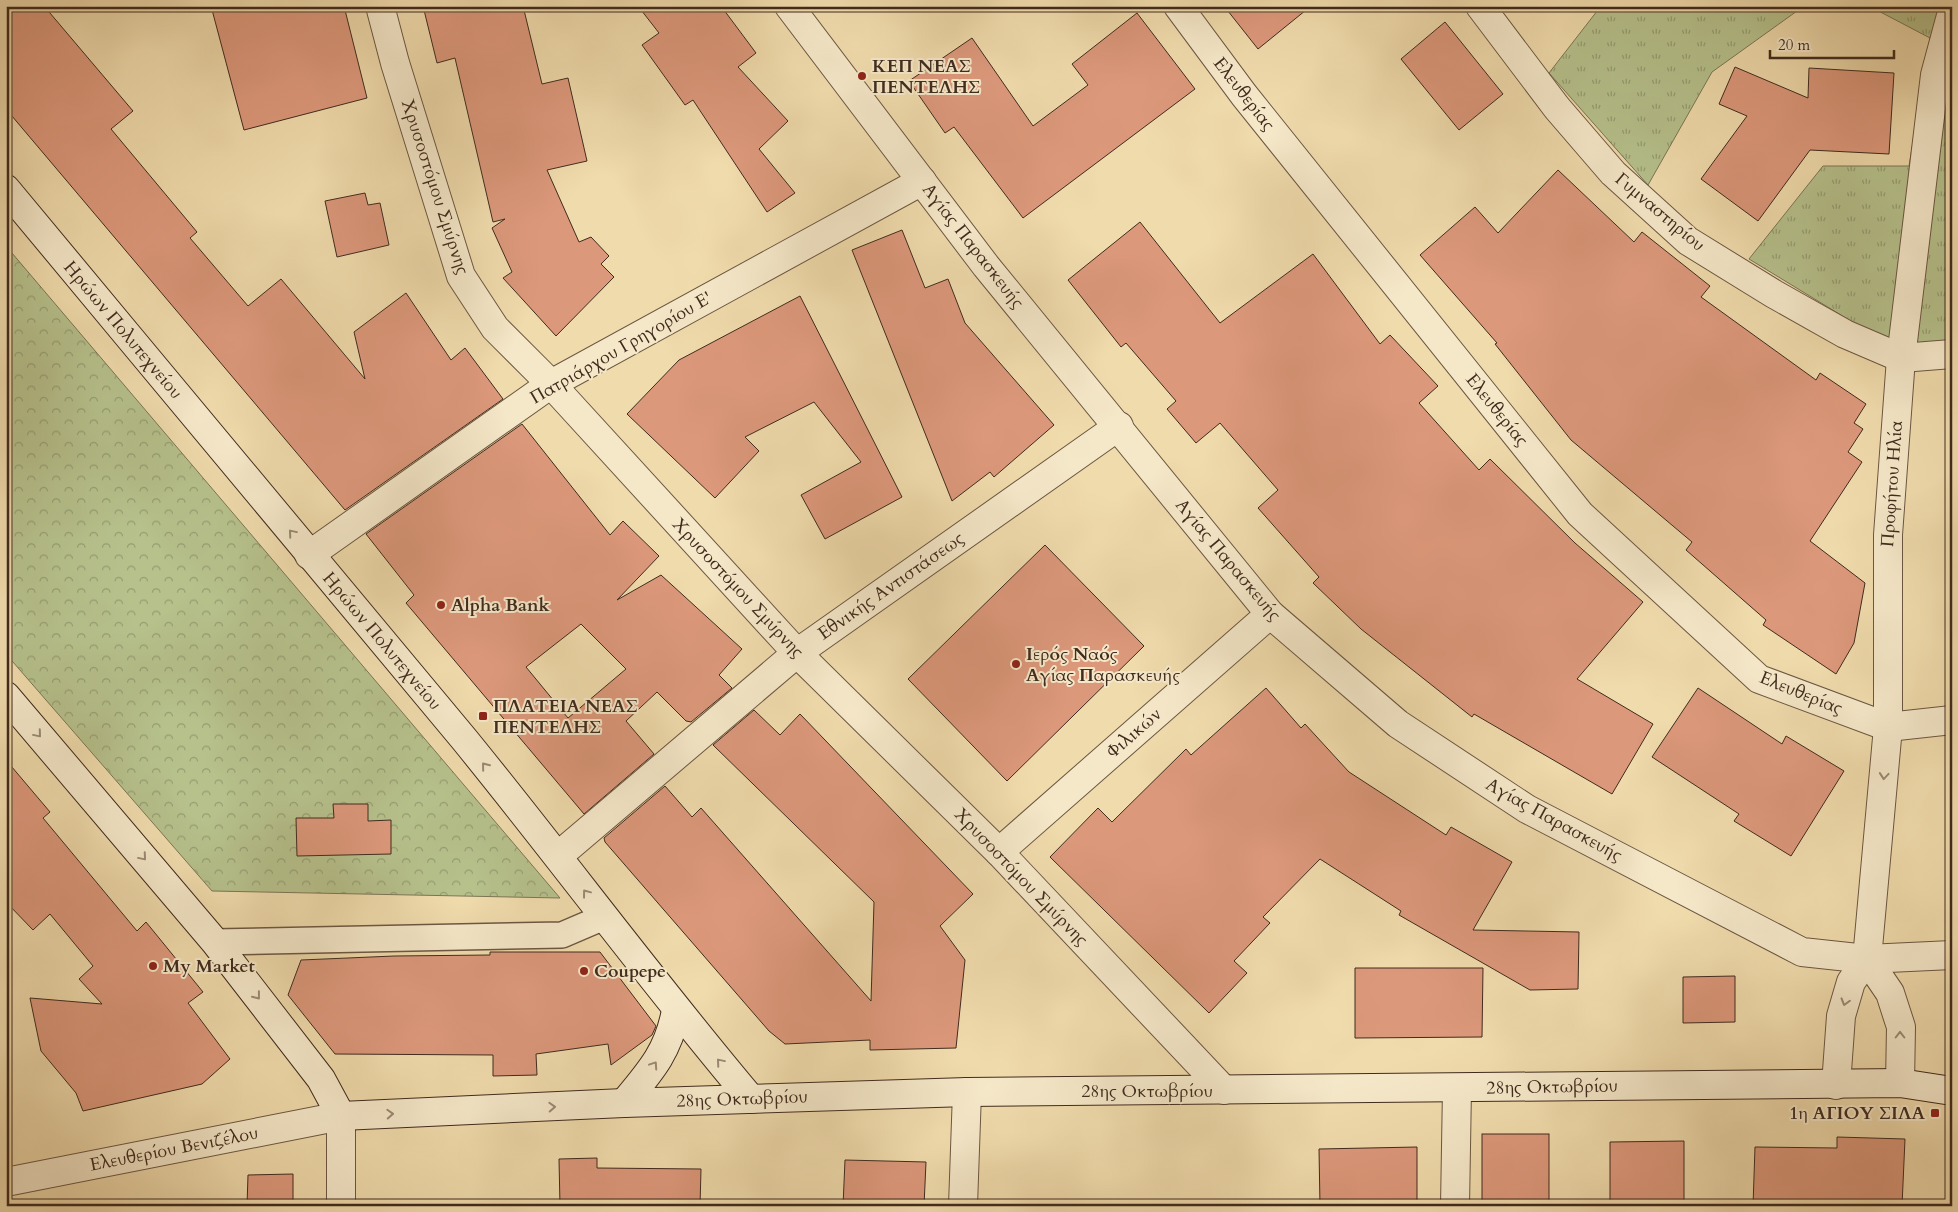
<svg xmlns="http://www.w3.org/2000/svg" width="1958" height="1212" viewBox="0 0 1958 1212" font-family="Cardo,serif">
  <defs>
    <pattern id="grass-tufts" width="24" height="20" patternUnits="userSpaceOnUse" patternTransform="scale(1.25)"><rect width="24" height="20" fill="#b6c18c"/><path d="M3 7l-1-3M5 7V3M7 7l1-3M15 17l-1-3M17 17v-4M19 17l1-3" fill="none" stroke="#959d72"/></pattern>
    <pattern id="forest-crowns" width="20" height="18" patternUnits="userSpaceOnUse" patternTransform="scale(1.25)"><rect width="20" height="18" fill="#b6c18c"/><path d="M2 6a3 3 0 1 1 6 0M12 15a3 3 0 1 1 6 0" fill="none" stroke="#959d72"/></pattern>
  </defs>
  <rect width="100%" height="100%" fill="#f0dbac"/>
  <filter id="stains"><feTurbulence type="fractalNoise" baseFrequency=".004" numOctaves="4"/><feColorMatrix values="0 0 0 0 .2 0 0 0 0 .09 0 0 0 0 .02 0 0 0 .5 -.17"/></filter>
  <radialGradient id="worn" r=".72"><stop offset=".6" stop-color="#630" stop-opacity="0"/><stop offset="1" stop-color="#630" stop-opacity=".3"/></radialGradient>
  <g fill="url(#grass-tufts)" stroke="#7b7655">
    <path d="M1601,6H1804L1712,72L1648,185L1549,73Z"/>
    <path d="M1869,6H1952V348L1924,350L1877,337L1749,259L1823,166H1909L1930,38Z"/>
  </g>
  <path fill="url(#forest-crowns)" stroke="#7b7655" d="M6,246L560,898L212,891L6,654Z"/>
  <g fill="#dc987b" stroke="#402b1e" fill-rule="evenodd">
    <path d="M6,6H44L133,111L111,129L197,232L190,238L248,306L281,279L365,379L354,332L406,293L451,360L465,348L503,399L345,510L6,109Z"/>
    <path d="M211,6H344L367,98L244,130Z"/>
    <path d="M423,6H523L542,84L568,78L587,161L547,170L579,242L591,237L609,256L601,264L614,277L556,336L503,278L512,272L492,228L505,219L493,222L455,58L437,63Z"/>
    <path d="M638,6H721L756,53L738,67L788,121L759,149L795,193L767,212L693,100L685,105L642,45L659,33Z"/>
    <path d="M1224,6H1311L1258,49Z"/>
    <path d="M1137,13L1195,89L1023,218L954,127L945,133L909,81L972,38L1033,126L1088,85L1072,64Z"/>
    <path d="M1445,22L1503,94L1459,130L1401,59Z"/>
    <path d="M1735,67L1808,98L1809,68L1894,73L1889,154L1810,150L1758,221L1701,179L1747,116L1719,104Z"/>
    <path d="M1558,170L1634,242L1642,232L1710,286L1701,297L1816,380L1820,373L1866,404L1854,423L1863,429L1848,452L1862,462L1810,541L1865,583L1854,643L1836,674L1763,625L1766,620L1686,550L1692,542L1571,440L1495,344L1497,343L1420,255L1475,207L1498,233Z"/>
    <path d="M365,193L368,205L380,203L389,245L337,257L325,201Z"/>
    <path d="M1140,222L1220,323L1313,254L1380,344L1390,335L1438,386L1419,403L1479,470L1490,459L1575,543L1643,602L1577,679L1653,724L1612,794L1474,714L1472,717L1361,629L1313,583L1319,577L1258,508L1278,490L1220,423L1196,443L1167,409L1176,401L1126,343L1121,347L1068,280Z"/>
    <path d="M902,230L925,288L948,279L965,323L1054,425L994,477L990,472L952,501L852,250Z"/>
    <path d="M800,296L902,497L825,539L801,495L861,462L814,402L745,437L759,451L715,498L627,414L679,360Z"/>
    <path d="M522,424L610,535L623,521L659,556L617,600L661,575L742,649L719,675L732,688L691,722L686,721L657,692L626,721L654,754L584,814L406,603L414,595L366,534ZM581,624L626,669L568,718L526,667Z"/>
    <path d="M1045,545L1144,646L1007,781L908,679Z"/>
    <path d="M1266,688L1301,728L1305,724L1349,772L1446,835L1451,827L1512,862L1473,930L1579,932L1578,989L1530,990L1399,915L1401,911L1320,859L1263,917L1270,923L1234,961L1247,973L1209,1013L1050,857L1098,808L1112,822L1186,749L1191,755Z"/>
    <path d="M1698,688L1782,744L1786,736L1844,771L1791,856L1734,821L1739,814L1652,757Z"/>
    <path d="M754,710L780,735L800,714L973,894L940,926L965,960L956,1048L870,1050V1040L785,1044L769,1031L605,842L604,838L665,786L692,817L701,808L871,1001L874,902L713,745Z"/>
    <path d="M6,760L50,812L43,818L137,931L146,922L203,992L188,1003L230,1059L202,1084L83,1111L76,1093L41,1051L30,998L102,1004L79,979L93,966L50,914L33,930L6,902Z"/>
    <path d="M333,804H368V821L391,820V854L297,856L296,818H334Z"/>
    <path d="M490,952H600L656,1026L652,1035L611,1065L608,1044L536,1054L537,1075L493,1076V1055L335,1054L288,995L301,960L394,956L490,955Z"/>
    <path d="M1355,968H1483L1482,1037L1355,1038Z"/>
    <path d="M1735,976V1022L1683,1023V977Z"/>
    <rect x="1482" y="1134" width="67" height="72"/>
    <path d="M1837,1137L1905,1139L1902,1206H1753L1755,1147L1837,1148Z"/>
    <path d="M1684,1141V1206H1610V1142Z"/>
    <path d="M1417,1147V1206H1320L1319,1149Z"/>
    <path d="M597,1158V1168L701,1169L700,1206H560L559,1159Z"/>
    <path d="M845,1160L926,1162L924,1206H843Z"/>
    <path d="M293,1174V1206H247L248,1175Z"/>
  </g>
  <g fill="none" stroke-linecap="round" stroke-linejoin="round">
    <g stroke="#6c5742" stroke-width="28">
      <path id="pedestrian" d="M215,942L562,935L604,917"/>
    </g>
    <g stroke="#6c5742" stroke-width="30">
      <g id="minor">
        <path d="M380,6L395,63L461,276L495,328L551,384L797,653L999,852L1224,1090"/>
        <path d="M789,6L986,266L1270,614L1398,724L1527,809L1802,952L1867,959L1952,955"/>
        <path d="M1178,6L1244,95L1580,514L1759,679L1888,727L1952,720"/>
        <path d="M1480,6L1557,108L1613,173L1688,241L1774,294L1845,334L1901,358L1952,354"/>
        <path d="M309,555L551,384L922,181"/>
        <path d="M999,852L1270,614"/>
        <path d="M558,856L797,653L1119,426"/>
        <path d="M1867,959L1890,993L1901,1027L1900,1083"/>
        <path d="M1836,1085L1841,1016L1851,982L1867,959L1888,727V535L1901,358L1935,75L1952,12"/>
        <path d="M6,1182L341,1116"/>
        <path d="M963,1206L967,1092"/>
        <path d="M1455,1206L1457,1088"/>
      </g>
    </g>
    <g stroke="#6c5742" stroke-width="30">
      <path id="tertiary" d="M341,1206V1116"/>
    </g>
    <g stroke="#402b1e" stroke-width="30">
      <g id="secondary">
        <path d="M6,189C158,373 313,555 464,739C561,858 652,982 751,1099"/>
        <path d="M6,696L215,942L321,1079L341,1116L624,1103L967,1092L1900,1083L1952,1091"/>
        <path d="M624,1103C650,1072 669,1051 676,1010"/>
      </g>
    </g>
    <use href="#pedestrian" stroke="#f5e8c9" stroke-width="25"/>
    <use href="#minor" stroke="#f5e8c9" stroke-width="28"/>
    <use href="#tertiary" stroke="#f5e8c9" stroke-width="28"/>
    <use href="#secondary" stroke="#f5e8c9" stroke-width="28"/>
  </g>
  <defs><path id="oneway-chevron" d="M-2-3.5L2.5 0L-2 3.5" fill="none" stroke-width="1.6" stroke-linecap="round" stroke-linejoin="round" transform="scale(1.25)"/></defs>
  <g stroke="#9a8a74">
    <use href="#oneway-chevron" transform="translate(292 533) rotate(-130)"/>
    <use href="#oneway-chevron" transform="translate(38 734) rotate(50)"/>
    <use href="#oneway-chevron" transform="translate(485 766) rotate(-129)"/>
    <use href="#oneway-chevron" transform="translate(1884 776) rotate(95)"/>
    <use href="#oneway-chevron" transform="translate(143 857) rotate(50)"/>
    <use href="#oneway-chevron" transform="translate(586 893) rotate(-127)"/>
    <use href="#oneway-chevron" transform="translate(257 996) rotate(52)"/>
    <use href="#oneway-chevron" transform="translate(1845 1002) rotate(106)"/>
    <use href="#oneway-chevron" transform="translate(1900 1035) rotate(-90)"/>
    <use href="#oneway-chevron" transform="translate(720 1062) rotate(-130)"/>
    <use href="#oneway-chevron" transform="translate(654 1065) rotate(-56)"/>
    <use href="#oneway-chevron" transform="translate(552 1107) rotate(-3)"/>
    <use href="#oneway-chevron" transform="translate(390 1114) rotate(-3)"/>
  </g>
  <g fill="#8f2418" stroke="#f5e8c9" stroke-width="2">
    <circle cx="862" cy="76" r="5"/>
    <circle cx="441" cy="605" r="5"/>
    <circle cx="1016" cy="664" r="5"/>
    <rect x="478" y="711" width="10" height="10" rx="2.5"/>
    <circle cx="153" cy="966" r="5"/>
    <circle cx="584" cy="971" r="5"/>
    <rect x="1930" y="1108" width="10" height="10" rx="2.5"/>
  </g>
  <g text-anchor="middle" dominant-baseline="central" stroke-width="4" stroke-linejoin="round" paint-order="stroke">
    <g font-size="18" font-weight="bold" fill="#402b1e" stroke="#f5e8c9" text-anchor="start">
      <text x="872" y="66">ΚΕΠ ΝΕΑΣ<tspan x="872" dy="21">ΠΕΝΤΕΛΗΣ</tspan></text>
      <text x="451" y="605">Alpha Bank</text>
      <text x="1026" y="654">Ιερός Ναός<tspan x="1026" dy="21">Αγίας Παρασκευής</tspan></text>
      <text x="493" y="706">ΠΛΑΤΕΙΑ ΝΕΑΣ<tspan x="493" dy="21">ΠΕΝΤΕΛΗΣ</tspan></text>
      <text x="163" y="966">My Market</text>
      <text x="594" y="971">Coupepe</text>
      <text x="1925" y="1113" text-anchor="end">1η ΑΓΙΟΥ ΣΙΛΑ</text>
    </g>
    <g font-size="18" fill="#402b1e" stroke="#f5e8c9">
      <text transform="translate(1244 94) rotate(52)">Ελευθερίας</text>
      <text transform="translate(435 187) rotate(72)">Χρυσοστόμου Σμύρνης</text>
      <text transform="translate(1660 212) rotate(40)">Γυμναστηρίου</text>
      <text transform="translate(973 246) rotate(52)">Αγίας Παρασκευής</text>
      <text transform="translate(123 330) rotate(50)">Ηρώων Πολυτεχνείου</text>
      <text transform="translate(621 348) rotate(-30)">Πατριάρχου Γρηγορίου Ε'</text>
      <text transform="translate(1497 410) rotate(51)">Ελευθερίας</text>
      <text transform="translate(1892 484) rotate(-86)">Προφήτου Ηλία</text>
      <text transform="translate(1228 560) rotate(50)">Αγίας Παρασκευής</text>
      <text transform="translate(891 586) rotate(-35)">Εθνικής Αντιστάσεως</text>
      <text transform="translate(738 588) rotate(47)">Χρυσοστόμου Σμύρνης</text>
      <text transform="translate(382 641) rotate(50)">Ηρώων Πολυτεχνείου</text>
      <text transform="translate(1801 693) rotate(22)">Ελευθερίας</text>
      <text transform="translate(1134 733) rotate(-41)">Φιλικών</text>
      <text transform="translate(1554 820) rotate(29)">Αγίας Παρασκευής</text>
      <text transform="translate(1021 877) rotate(46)">Χρυσοστόμου Σμύρνης</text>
      <text transform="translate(1552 1087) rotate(-1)">28ης Οκτωβρίου</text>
      <text x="1147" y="1091">28ης Οκτωβρίου</text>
      <text transform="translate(742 1099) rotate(-2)">28ης Οκτωβρίου</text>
      <text transform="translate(174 1149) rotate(-11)">Ελευθερίου Βενιζέλου</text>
    </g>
  </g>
  <rect width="1958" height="1212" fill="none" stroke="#f0dbac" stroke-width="25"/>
  <rect x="8" y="8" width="1943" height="1197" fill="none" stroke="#402b1e" stroke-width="2.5"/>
  <rect x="12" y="12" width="1933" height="1187" fill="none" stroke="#402b1e"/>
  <path d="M1770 50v8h124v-8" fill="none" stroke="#402b1e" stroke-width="2.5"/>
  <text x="1778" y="50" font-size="15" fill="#402b1e" stroke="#f5e8c9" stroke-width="4" paint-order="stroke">20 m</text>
  <rect width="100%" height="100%" filter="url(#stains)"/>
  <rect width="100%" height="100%" fill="url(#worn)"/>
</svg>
